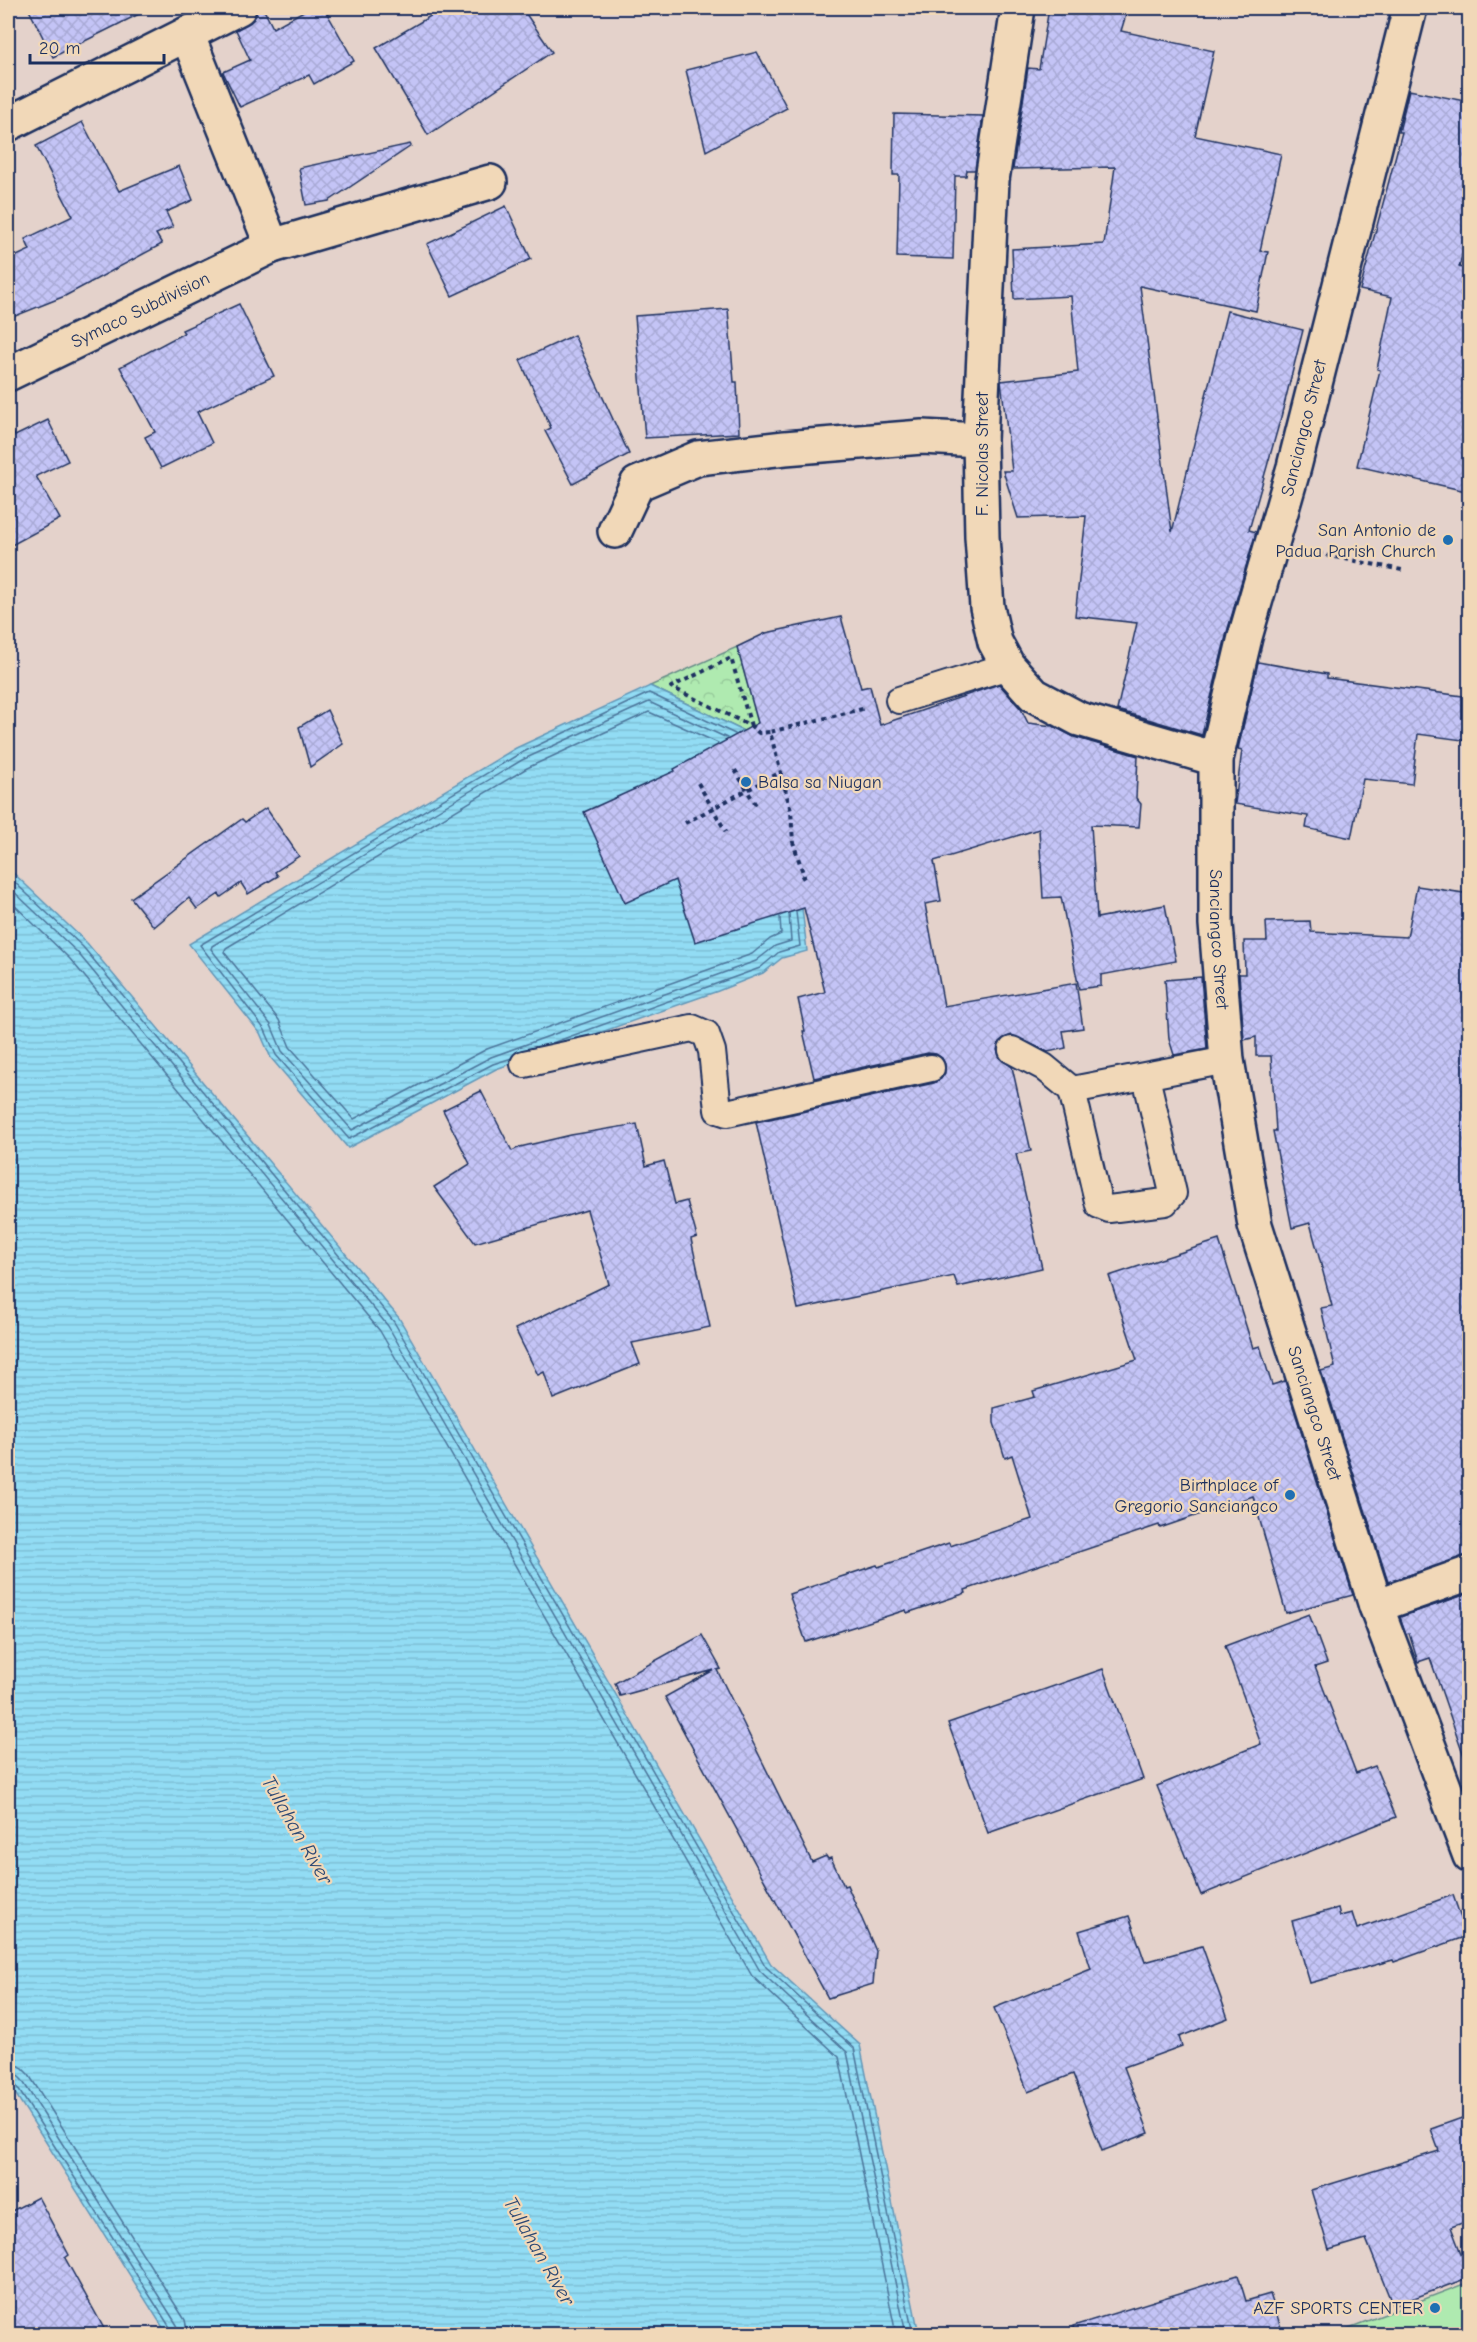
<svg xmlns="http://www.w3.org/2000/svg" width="1477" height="2342" viewBox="0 0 1477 2342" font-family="'Comic Neue',sans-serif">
  <defs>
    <pattern id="park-crowns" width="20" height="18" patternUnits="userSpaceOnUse" patternTransform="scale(1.5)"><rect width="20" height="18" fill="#afeab0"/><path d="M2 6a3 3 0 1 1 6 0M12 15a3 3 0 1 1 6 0" fill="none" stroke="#96c99a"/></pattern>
    <pattern id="water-rules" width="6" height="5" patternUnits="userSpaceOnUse" patternTransform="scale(1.5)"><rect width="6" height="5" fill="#92dcf4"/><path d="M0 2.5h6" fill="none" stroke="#7dbdd4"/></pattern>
    <pattern id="building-cross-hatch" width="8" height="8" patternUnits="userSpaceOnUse" patternTransform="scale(1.5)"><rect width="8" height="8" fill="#c4c4f6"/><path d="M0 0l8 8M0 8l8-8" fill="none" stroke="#a8a9d5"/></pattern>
  </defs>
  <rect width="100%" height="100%" fill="#e4d2cb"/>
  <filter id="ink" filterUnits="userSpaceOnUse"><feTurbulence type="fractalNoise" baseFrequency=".0167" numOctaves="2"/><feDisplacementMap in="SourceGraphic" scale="12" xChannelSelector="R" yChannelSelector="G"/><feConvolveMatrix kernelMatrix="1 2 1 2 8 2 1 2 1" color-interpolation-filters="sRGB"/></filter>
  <g filter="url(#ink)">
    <path fill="url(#park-crowns)" stroke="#658c87" stroke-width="1.5" d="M737,647L760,727L758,738L650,686Z"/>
    <path fill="#afeab0" stroke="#658c87" stroke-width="1.5" d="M1469,2282V2334H1333Z"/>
    <g fill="url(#water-rules)" stroke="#6297b8" stroke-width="1.5">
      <path d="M650,686L758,738L802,908L807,951L782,958L763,973L718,991L496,1069L348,1148L271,1058L260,1033L189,944L516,748Z"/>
      <path d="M8,868L87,943L399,1318L771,1964L860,2045L919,2334H167L8,2082Z"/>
    </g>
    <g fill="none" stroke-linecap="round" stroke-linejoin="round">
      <g stroke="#4b749a" stroke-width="1.5">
        <path d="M727,738L649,702L522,760L212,946L211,949L271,1025L282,1051L352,1130L491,1057L756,961L775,946L791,941L789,914"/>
        <path d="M718,743L649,712L527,768L226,948L224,952L279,1020L290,1047L354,1119L487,1049L752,954L770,939L781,934L780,917"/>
        <path d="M8,876L83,947L394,1322L766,1967L854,2048L913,2334"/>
        <path d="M8,886L77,952L388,1326L760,1971L847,2052L906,2334"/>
        <path d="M8,899L70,959L380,1331L752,1976L839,2057L896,2334"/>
        <path d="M552,1043L760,968L779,952L800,946L796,912"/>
        <path d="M512,1058L493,1064L349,1139L276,1055L265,1030L200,945L519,754L649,693L735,734"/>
        <path d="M8,2064L20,2066L29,2075L185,2320L188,2334"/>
        <path d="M8,2073L16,2074L22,2080L177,2325L179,2334"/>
        <path d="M8,2080L15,2084L171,2329L172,2334"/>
      </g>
    </g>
    <g fill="url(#building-cross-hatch)" stroke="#1b2f5e" stroke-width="1.5">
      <path d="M28,8H151L53,57Z"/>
      <path d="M257,8H263L273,28L309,8H324L354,61L314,84L309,75L240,107L223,72L250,60L236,30L254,19Z"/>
      <path d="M444,8H522L552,52L428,135L376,48Z"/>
      <path d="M1049,8H1128L1121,31L1214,51L1195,136L1281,154L1260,251L1268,252L1256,311L1140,286L1172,532L1227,311L1303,330L1281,417L1249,530L1256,532L1227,632L1202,735L1117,710L1137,623L1075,616L1086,516L1018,518L1003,471H1012L1001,381L1078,372L1071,296L1014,299L1012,249L1104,244L1115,167L1013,169L1028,68L1039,69Z"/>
      <path d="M757,52L787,108L706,151L686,70Z"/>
      <path d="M1409,90L1470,102V227L1459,267L1470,270V492L1357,466L1380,370L1377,369L1392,297L1360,290L1402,132H1399Z"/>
      <path d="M894,114L983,116L975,170H967L966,176H955L953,259L897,257L899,175H893Z"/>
      <path d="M82,122L119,191L179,166L193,200L166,212L173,227L156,234L162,244L65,296L8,319V260L30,250L25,239L73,216L36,146Z"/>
      <path d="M410,144L411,146L329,201L306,205L299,168Z"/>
      <path d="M506,206L531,259L452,296L427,244Z"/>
      <path d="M239,304L274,376L197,412L212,443L161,468L145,437L155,432L120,367L184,333L182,330Z"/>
      <path d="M728,309L734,382H737L739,433L645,438L635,316Z"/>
      <path d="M574,335L629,454L573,484L545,431L551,428L520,360Z"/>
      <path d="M48,420L68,461L36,476L60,519L8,547V423L15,436Z"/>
      <path d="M841,617L861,688L870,686L880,725L999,684L1021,709L1028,723L1053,726L1074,737L1138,756L1136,798L1141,804L1139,827L1091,825L1097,918L1165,905L1176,961L1101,975V986L1079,989L1061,897L1043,898L1039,829L934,861L941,901L925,904L944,1006L1076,983L1083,1028L1063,1031L1066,1048L1048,1052L1012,1035L1004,1038L999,1042L997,1050L1000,1058L1012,1067L1031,1151L1016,1154L1042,1268L958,1287L954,1276L798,1309L756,1122L934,1083L941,1079L945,1073V1064L942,1058L936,1054L928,1053L814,1078L803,1031H805L798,999L825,992L804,908L695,942L675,880L625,903L584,812L675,771L674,769L758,723L737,647L766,633Z"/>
      <path d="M1258,662L1327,674V678L1470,697V741L1418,734L1412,784L1363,779L1351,838L1306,828L1308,816L1235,804L1242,750L1238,749Z"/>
      <path d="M327,710L343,744L310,767L299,727Z"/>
      <path d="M266,808L299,856L275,872L278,876L248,894L241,883L221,897L219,894L197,909L189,898L154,927L131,898L242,819L245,822Z"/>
      <path d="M1417,886L1470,894V1555L1388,1582L1321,1371L1335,1367L1321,1308L1332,1306L1310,1223L1292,1228L1273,1131H1276L1271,1056H1256V1037L1244,1040L1239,974H1245L1244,941H1267L1266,922L1310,921L1311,932L1407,937Z"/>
      <path d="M1201,977L1207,1049L1174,1055L1169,1039L1165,980Z"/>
      <path d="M481,1091L512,1151L520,1147L571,1135L637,1124L646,1166L664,1161L675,1204L687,1201L697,1237L691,1239L710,1327L632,1343L640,1364L553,1399L544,1372L538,1375L515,1329L609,1284L587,1210L475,1243L434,1187L470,1164L443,1110Z"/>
      <path d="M1219,1240L1253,1348L1260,1346L1272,1385L1285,1381L1353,1595L1286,1613L1253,1496L1160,1528L1159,1525L965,1590L966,1593L907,1613L906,1610L806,1642L789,1594L877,1565L878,1567L949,1543L950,1546L1032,1519L1012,1455L1005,1458L994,1423V1408L1035,1397L1033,1391L1137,1360L1109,1276Z"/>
      <path d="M1470,1593V1755L1464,1756L1430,1658L1418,1662L1409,1633L1406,1634L1400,1617Z"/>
      <path d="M1309,1614L1327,1663L1315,1667L1356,1773L1375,1766L1396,1817L1201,1895L1157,1786L1261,1744L1225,1646Z"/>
      <path d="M702,1635L721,1669L717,1670L812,1862L826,1856L828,1859L831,1858L844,1886L847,1885L876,1951L873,1984L828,1998L665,1697L714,1670L620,1696L615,1683Z"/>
      <path d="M1103,1669L1143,1779L988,1833L948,1723Z"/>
      <path d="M1453,1895L1467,1936L1394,1962L1393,1960L1310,1983L1292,1921L1338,1908L1340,1916L1352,1913L1357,1929Z"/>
      <path d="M1129,1916L1145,1962L1202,1946L1228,2018L1179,2037L1182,2046L1124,2067L1149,2133L1102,2151L1073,2074L1028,2092L994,2008L1091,1969L1079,1931Z"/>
      <path d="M1470,2115V2223L1466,2224L1465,2222L1451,2227L1470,2277L1393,2306L1366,2239L1329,2250L1311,2190L1439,2151L1431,2129Z"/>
      <path d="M38,2197L69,2255L65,2258L107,2334H8V2213Z"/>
      <path d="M1238,2275L1246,2301L1270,2294L1283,2334H1074L1073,2326Z"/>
    </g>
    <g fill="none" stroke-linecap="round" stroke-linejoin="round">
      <g stroke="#1b2f5e" stroke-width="30">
        <g id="lane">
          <path d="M899,700L1008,666"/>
          <path d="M1012,1050L1044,1067L1072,1090"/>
          <path d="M524,1064L692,1028L706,1034L712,1051L718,1110L727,1113L931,1068"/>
          <path d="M1146,1077L1173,1193L1165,1202L1109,1209L1099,1205L1072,1090L1227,1060"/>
        </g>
      </g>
      <g stroke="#1b2f5e" stroke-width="38">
        <g id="street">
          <path d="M1018,8L992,180L980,440L982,537L987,607L995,642L1008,666L1034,695L1079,719L1216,759"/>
          <path d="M187,34L272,246"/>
          <path d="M8,124L239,8"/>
          <path id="s1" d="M8,374L272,246L490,182"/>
          <path d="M615,531L637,484L698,458L785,448L922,437L980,440"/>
          <path d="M1376,1606L1470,1573"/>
        </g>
      </g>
      <g stroke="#1b2f5e" stroke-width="38">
        <g id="secondary">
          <path id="s2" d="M1410,8L1294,467L1245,637L1216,759V924L1227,1060L1255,1225L1376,1606L1470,1856"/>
        </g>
      </g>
      <g stroke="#1b2f5e" stroke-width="4" stroke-dasharray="4.5 4.5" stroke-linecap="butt">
        <path d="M1309,552L1402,570"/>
        <path d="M751,726L731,658L671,687L751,726L759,733L770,732"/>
        <path d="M735,770L757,807"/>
        <path d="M698,783L726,832"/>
        <path d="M685,823L781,772"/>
        <path d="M801,878L804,876L793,842L791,811L770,732L866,708"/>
      </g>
      <use href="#lane" stroke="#f1d8b8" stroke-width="26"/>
      <use href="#street" stroke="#f1d8b8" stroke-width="33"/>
      <use href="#secondary" stroke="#f1d8b8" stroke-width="33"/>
    </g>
  </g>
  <g fill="#1f6fb2" stroke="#f1d8b8" stroke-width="2">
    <circle cx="1448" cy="540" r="6"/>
    <circle cx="746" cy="782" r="6"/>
    <circle cx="1290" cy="1495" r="6"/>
    <circle cx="1435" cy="2308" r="6"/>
  </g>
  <g text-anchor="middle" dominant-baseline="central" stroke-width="4.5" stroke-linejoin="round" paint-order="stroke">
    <g font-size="18" fill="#1b2f5e" stroke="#f1d8b8">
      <text stroke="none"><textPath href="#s1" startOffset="147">Symaco Subdivision</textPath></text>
      <text transform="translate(1304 428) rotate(-76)">Sanciangco Street</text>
      <text transform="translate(982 454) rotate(-90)">F. Nicolas Street</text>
      <text stroke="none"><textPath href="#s2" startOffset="956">Sanciangco Street</textPath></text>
      <text stroke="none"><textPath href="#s2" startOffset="1442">Sanciangco Street</textPath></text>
    </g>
    <g font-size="18" fill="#1b2f5e" stroke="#f1d8b8" text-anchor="end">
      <text x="1436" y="530">San Antonio de<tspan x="1436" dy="21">Padua Parish Church</tspan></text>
      <text x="758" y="782" text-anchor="start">Balsa sa Niugan</text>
      <text x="1278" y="1485">Birthplace of<tspan x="1278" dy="21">Gregorio Sanciangco</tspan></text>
      <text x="1423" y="2308">AZF SPORTS CENTER</text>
    </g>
    <g font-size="20" font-style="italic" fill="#2d4974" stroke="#f1d8b8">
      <text transform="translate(297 1830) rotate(60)">Tullahan River</text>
      <text transform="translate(539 2251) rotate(60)">Tullahan River</text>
    </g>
  </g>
  <rect width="1477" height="2342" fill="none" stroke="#f1d8b8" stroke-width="30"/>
  <rect x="15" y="15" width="1447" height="2312" fill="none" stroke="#1b2f5e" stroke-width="2" filter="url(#ink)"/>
  <path d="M30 54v9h134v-9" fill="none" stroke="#1b2f5e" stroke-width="3"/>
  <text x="39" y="54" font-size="18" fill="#1b2f5e" stroke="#f1d8b8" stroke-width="4.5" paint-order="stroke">20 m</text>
</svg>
